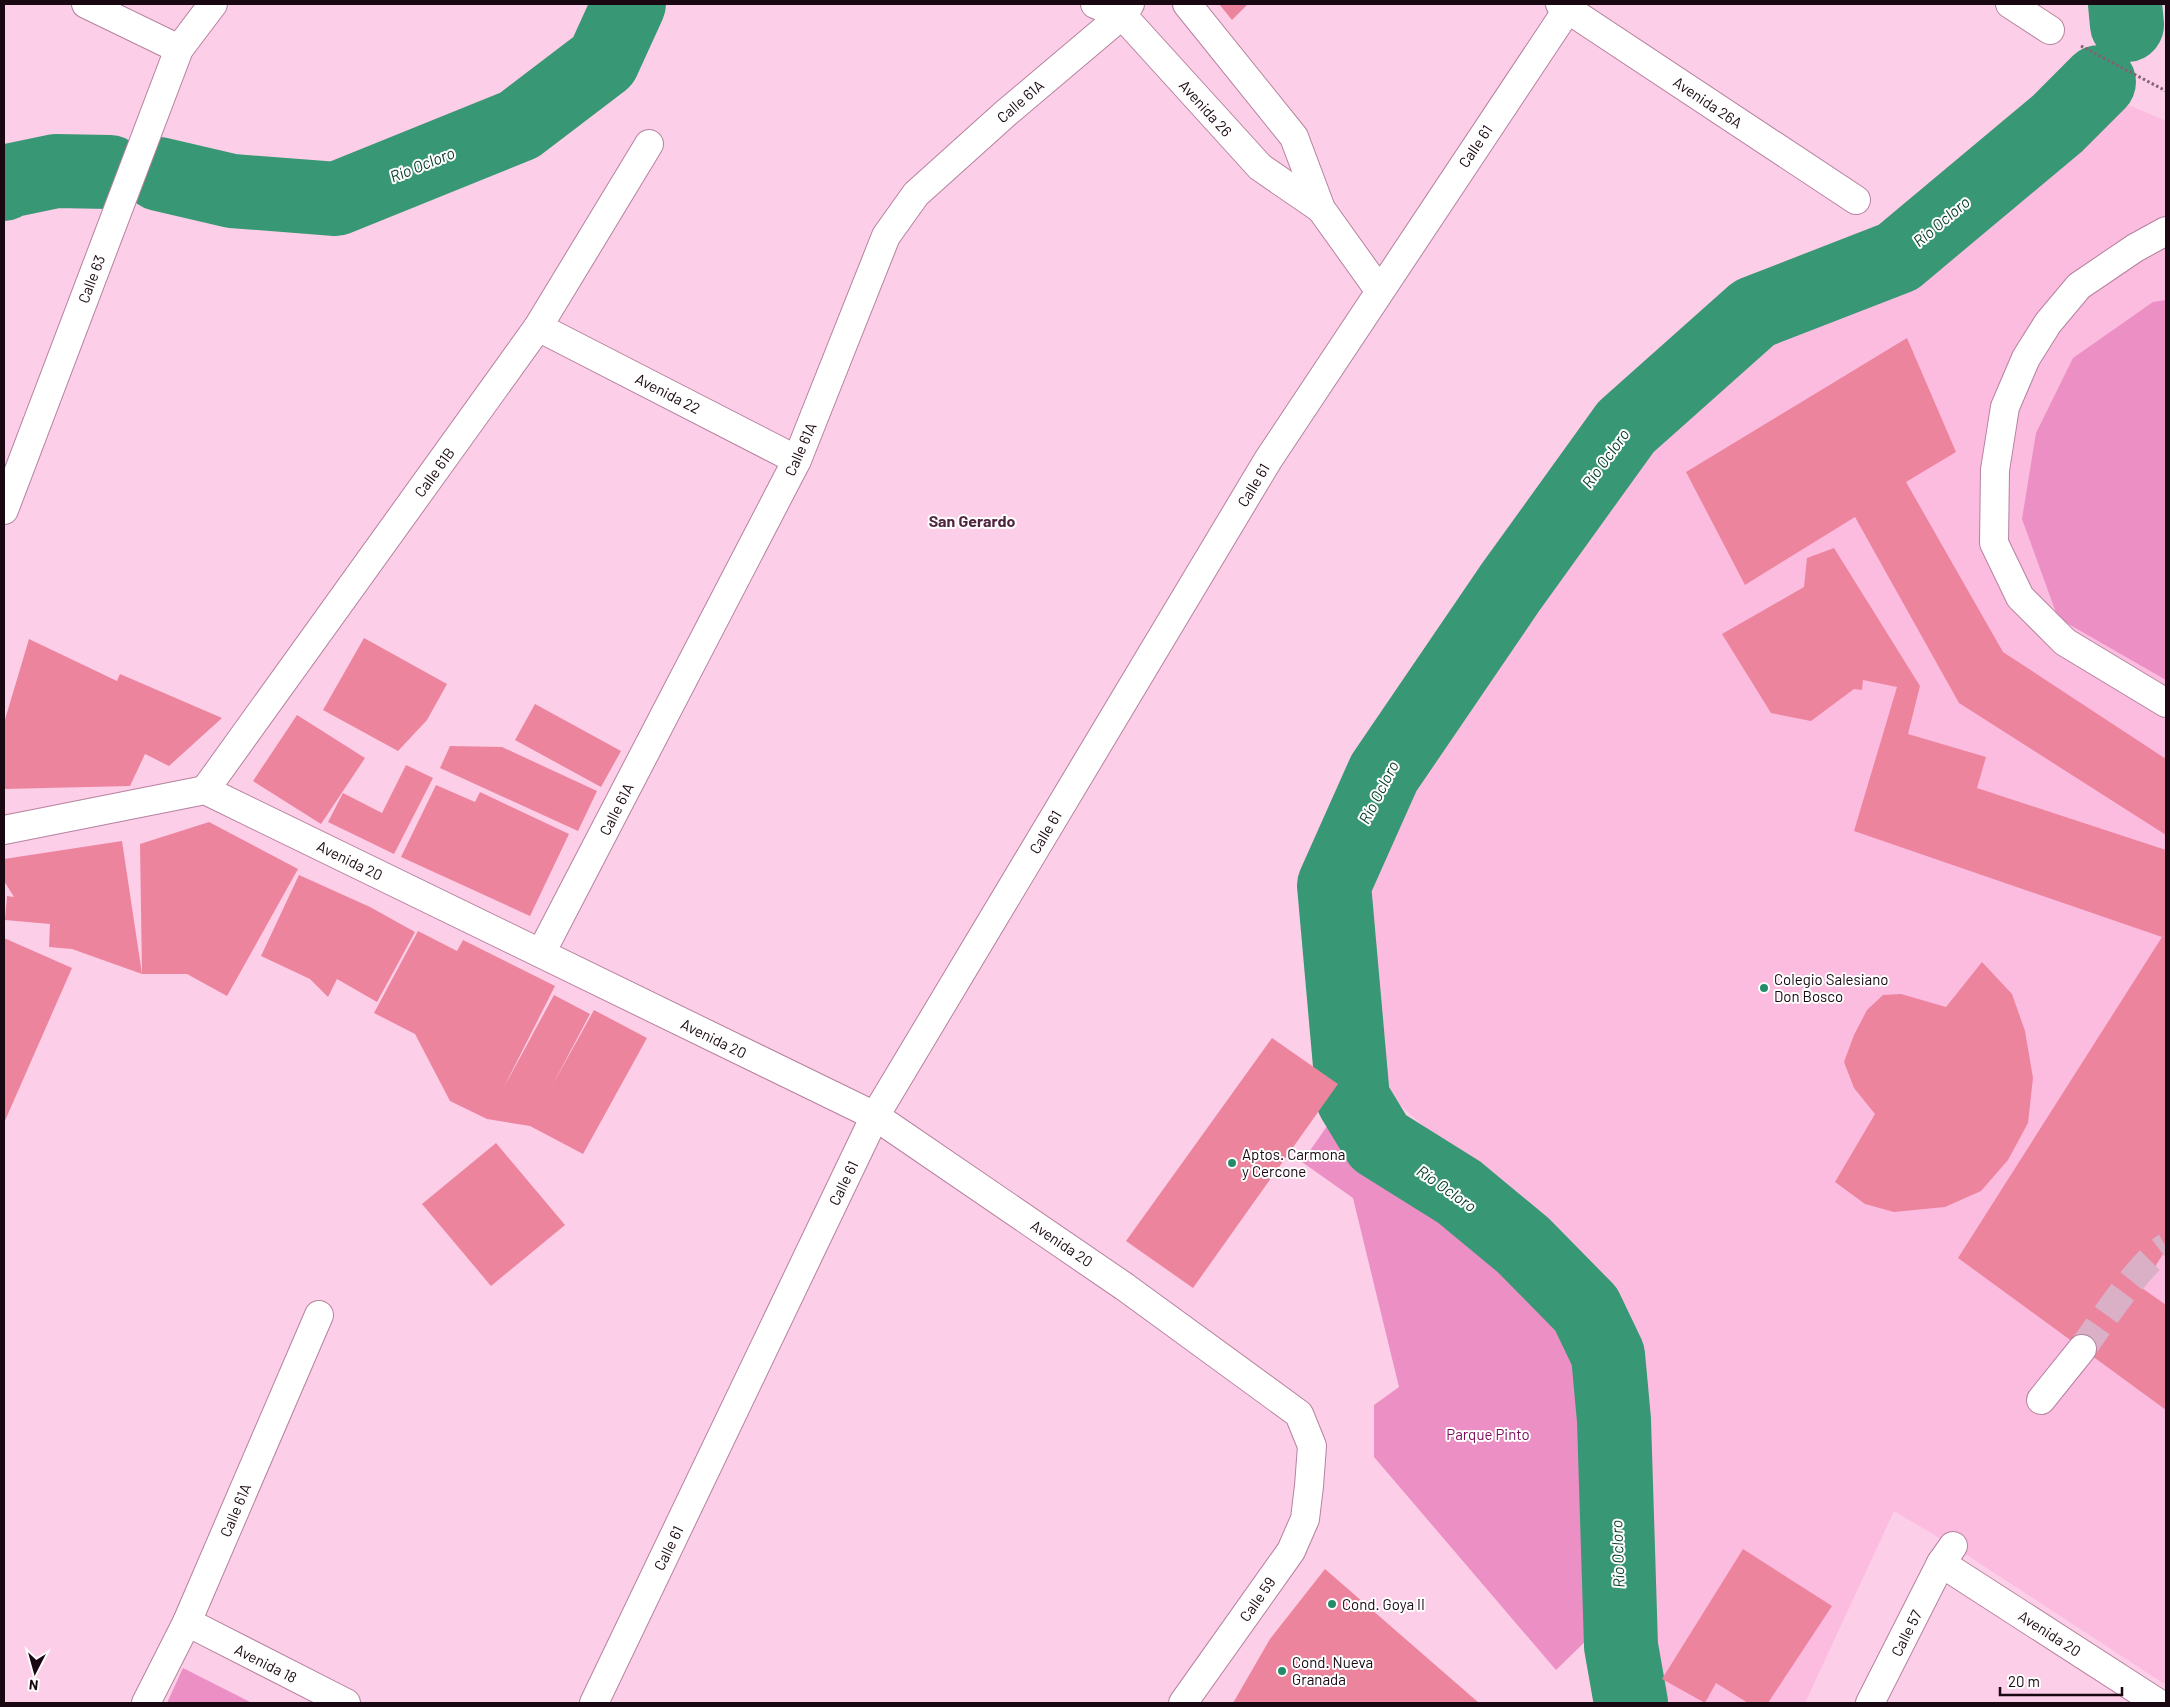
<svg xmlns="http://www.w3.org/2000/svg" width="2170" height="1707" viewBox="0 0 2170 1707" font-family="Barlow,sans-serif">
  <rect width="100%" height="100%" fill="#fccee7"/>
  <path fill="#fcbcdf" d="M2112,98L2166,121V1685L1953,1546L1894,1511L1805,1703H1664L1647,1653L1635,1338L1489,1187L1368,1075L1356,901L1395,785L1640,450L1767,330L1911,276Z"/>
  <g fill="#eb8fc4">
    <path d="M2166,300V680L2058,618L2022,519L2036,433L2073,358L2153,302Z"/>
    <path d="M1339,1109L1366,1155L1420,1189L1496,1246L1563,1315L1584,1361L1597,1547L1598,1629L1556,1670L1374,1457V1405L1399,1387L1353,1198L1302,1162Z"/>
    <path d="M183,1668L252,1703H167Z"/>
  </g>
  <g fill="none" stroke-linecap="round" stroke-linejoin="round">
    <g stroke="#389774" stroke-width="74">
      <path d="M2125,4L2127,25"/>
      <path d="M159,174L232,191L336,199L519,125L603,61L629,4"/>
      <path d="M4,184L8,181L56,171L110,172"/>
      <path d="M1631,1703L1621,1646L1614,1420L1608,1355L1586,1309L1523,1245L1459,1192L1379,1142L1353,1099L1334,885L1384,773L1510,588L1626,427L1754,313L1898,257L2057,124L2099,82"/>
    </g>
  </g>
  <g fill="#ed849e">
    <path d="M1219,4H1248L1232,20Z"/>
    <path d="M1907,338L1956,452L1906,482L2003,652L2166,759V835L1959,703L1855,517L1745,585L1686,472Z"/>
    <path d="M1834,548L1920,686L1908,734L1986,757L1977,788L2166,850V1249L2142,1288L2166,1305V1410L1958,1258L2162,937L1854,831L1897,687L1863,680L1862,690L1854,689L1811,721L1771,713L1722,634L1804,587L1807,558Z"/>
    <path d="M364,638L447,684L427,720L398,751L323,710Z"/>
    <path d="M29,639L117,681L120,674L222,718L169,766L145,754L130,786L4,789V723Z"/>
    <path d="M535,704L621,751L601,787L515,740Z"/>
    <path d="M297,715L365,758L321,824L253,781Z"/>
    <path d="M450,746L502,747L597,791L578,831L440,768Z"/>
    <path d="M406,765L433,778L394,854L328,822L343,793L382,813Z"/>
    <path d="M436,785L475,802L480,792L569,834L530,916L401,857Z"/>
    <path d="M209,822L298,869L227,996L187,974H142L72,949L49,947L50,924L5,920L7,896L14,897L4,881V859L122,841L142,974L140,844Z"/>
    <path d="M299,875L370,907L415,932L377,1002L337,979L328,997L310,979L261,956Z"/>
    <path d="M418,931L457,951L463,940L555,986L504,1087L554,995L590,1014L552,1086L594,1010L647,1038L583,1154L530,1126L487,1119L450,1101L415,1034L374,1013Z"/>
    <path d="M4,938L72,968L4,1123Z"/>
    <path d="M1982,962L2012,994L2025,1031L2033,1078L2028,1123L2008,1160L1981,1191L1945,1207L1894,1212L1865,1204L1835,1182L1875,1114L1854,1088L1844,1062L1854,1035L1867,1010L1883,995L1901,994L1946,1007Z"/>
    <path d="M1272,1038L1338,1084L1193,1288L1126,1241Z"/>
    <path d="M496,1143L565,1225L491,1286L422,1204Z"/>
    <path d="M1743,1549L1832,1606L1768,1703H1748L1716,1683L1705,1703L1662,1679Z"/>
    <path d="M1325,1569L1479,1703H1233L1270,1639Z"/>
  </g>
  <g fill="none" stroke-linecap="round" stroke-linejoin="round">
    <path stroke="#dab0c7" stroke-width="28" stroke-dasharray="28 14" stroke-linecap="butt" d="M2082,1349C2101,1323 2141,1261 2166,1247"/>
    <g stroke="#b6829f" stroke-width="30">
      <g id="minor">
        <path d="M86,4L179,49"/>
        <path d="M1095,4L1122,15L1260,167L1321,209"/>
        <path d="M1187,4L1294,137L1321,209L1379,290"/>
        <path d="M1560,4L1856,200"/>
        <path d="M2010,4L2050,30"/>
        <path d="M2166,231L2135,248L2079,286L2048,323L2026,358L2005,407L1995,470L1994,543L2020,597L2065,642L2166,703"/>
        <path d="M538,327L797,460"/>
        <path d="M4,510L179,49L213,4"/>
        <path d="M205,790L538,327L649,144"/>
        <path d="M4,830L205,790L875,1116L1125,1287L1299,1414L1312,1446L1309,1486L1305,1519L1291,1551L1183,1703"/>
        <path d="M541,953L797,460L886,236L916,194L1006,113L1122,15L1130,4"/>
        <path d="M2041,1400L2082,1349"/>
        <path d="M1941,1563L2158,1703"/>
        <path d="M187,1622L346,1703"/>
        <path d="M146,1703L187,1622L319,1315"/>
        <path d="M594,1703L875,1116L1268,460L1571,4"/>
        <path d="M1870,1703L1941,1563L1953,1546"/>
      </g>
    </g>
    <path stroke="#826374" stroke-width="3" stroke-dasharray="2.5 2.5" stroke-linecap="butt" d="M2081,46L2166,91"/>
    <use href="#minor" stroke="#fff" stroke-width="28"/>
  </g>
  <g fill="#248c68" stroke="#fefefe" stroke-width="2">
    <circle cx="1764" cy="988" r="5"/>
    <circle cx="1232" cy="1163" r="5"/>
    <circle cx="1332" cy="1604" r="5"/>
    <circle cx="1282" cy="1671" r="5"/>
  </g>
  <g text-anchor="middle" dominant-baseline="central" stroke-width="4" stroke-linejoin="round" paint-order="stroke">
    <g font-size="15" fill="#190711" stroke="#fefefe">
      <text transform="translate(1020 101) rotate(-41)">Calle 61A</text>
      <text transform="translate(1708 102) rotate(34)">Avenida 26A</text>
      <text transform="translate(1206 108) rotate(48)">Avenida 26</text>
      <text transform="translate(1475 146) rotate(-56)">Calle 61</text>
      <text transform="translate(91 279) rotate(-69)">Calle 63</text>
      <text transform="translate(668 393) rotate(27)">Avenida 22</text>
      <text transform="translate(800 449) rotate(-66)">Calle 61A</text>
      <text transform="translate(434 472) rotate(-54)">Calle 61B</text>
      <text transform="translate(1253 485) rotate(-59)">Calle 61</text>
      <text transform="translate(616 809) rotate(-63)">Calle 61A</text>
      <text transform="translate(1045 832) rotate(-59)">Calle 61</text>
      <text transform="translate(350 860) rotate(26)">Avenida 20</text>
      <text transform="translate(714 1038) rotate(26)">Avenida 20</text>
      <text transform="translate(843 1183) rotate(-64)">Calle 61</text>
      <text transform="translate(1062 1243) rotate(34)">Avenida 20</text>
      <text transform="translate(235 1510) rotate(-67)">Calle 61A</text>
      <text transform="translate(668 1548) rotate(-64)">Calle 61</text>
      <text transform="translate(1257 1599) rotate(-55)">Calle 59</text>
      <text transform="translate(1906 1633) rotate(-63)">Calle 57</text>
      <text transform="translate(2050 1633) rotate(33)">Avenida 20</text>
      <text transform="translate(266 1663) rotate(27)">Avenida 18</text>
    </g>
    <g font-size="15" fill="#190711" stroke="#fefefe" text-anchor="start">
      <text x="1774" y="979">Colegio Salesiano<tspan x="1774" dy="17">Don Bosco</tspan></text>
      <text x="1242" y="1154">Aptos. Carmona<tspan x="1242" dy="17">y Cercone</tspan></text>
      <text x="1342" y="1604">Cond. Goya II</text>
      <text x="1292" y="1662">Cond. Nueva<tspan x="1292" dy="17">Granada</tspan></text>
    </g>
    <g font-size="15" fill="#7d0b5a" stroke="#fefefe">
      <text x="1488" y="1434">Parque Pinto</text>
    </g>
    <g font-size="16" font-style="italic" fill="#033c29" stroke="#fefefe">
      <text transform="translate(422 164) rotate(-22)">Río Ocloro</text>
      <text transform="translate(1941 221) rotate(-40)">Río Ocloro</text>
      <text transform="translate(1605 458) rotate(-54)">Río Ocloro</text>
      <text transform="translate(1378 792) rotate(-63)">Río Ocloro</text>
      <text transform="translate(1447 1188) rotate(35)">Río Ocloro</text>
      <text transform="translate(1617 1554) rotate(-92)">Río Ocloro</text>
    </g>
    <g font-size="16" font-weight="bold" fill="#50243e" stroke="#fefefe">
      <text x="972" y="520">San Gerardo</text>
    </g>
  </g>
  <rect width="2170" height="1707" fill="none" stroke="#190711" stroke-width="10"/>
  <g transform="translate(35 1672) rotate(186)" stroke="#fefefe" stroke-width="4" paint-order="stroke">
  <path d="M0-4L9 19L0 12L-9 19Z" fill="#190711"/>
  <text y="-8" font-size="14" font-weight="bold" text-anchor="middle" fill="#190711">N</text>
  </g>
  <path d="M2000 1687v8h122v-8" fill="none" stroke="#190711" stroke-width="2.5"/>
  <text x="2008" y="1687" font-size="15" fill="#190711" stroke="#fefefe" stroke-width="4" paint-order="stroke">20 m</text>
</svg>
